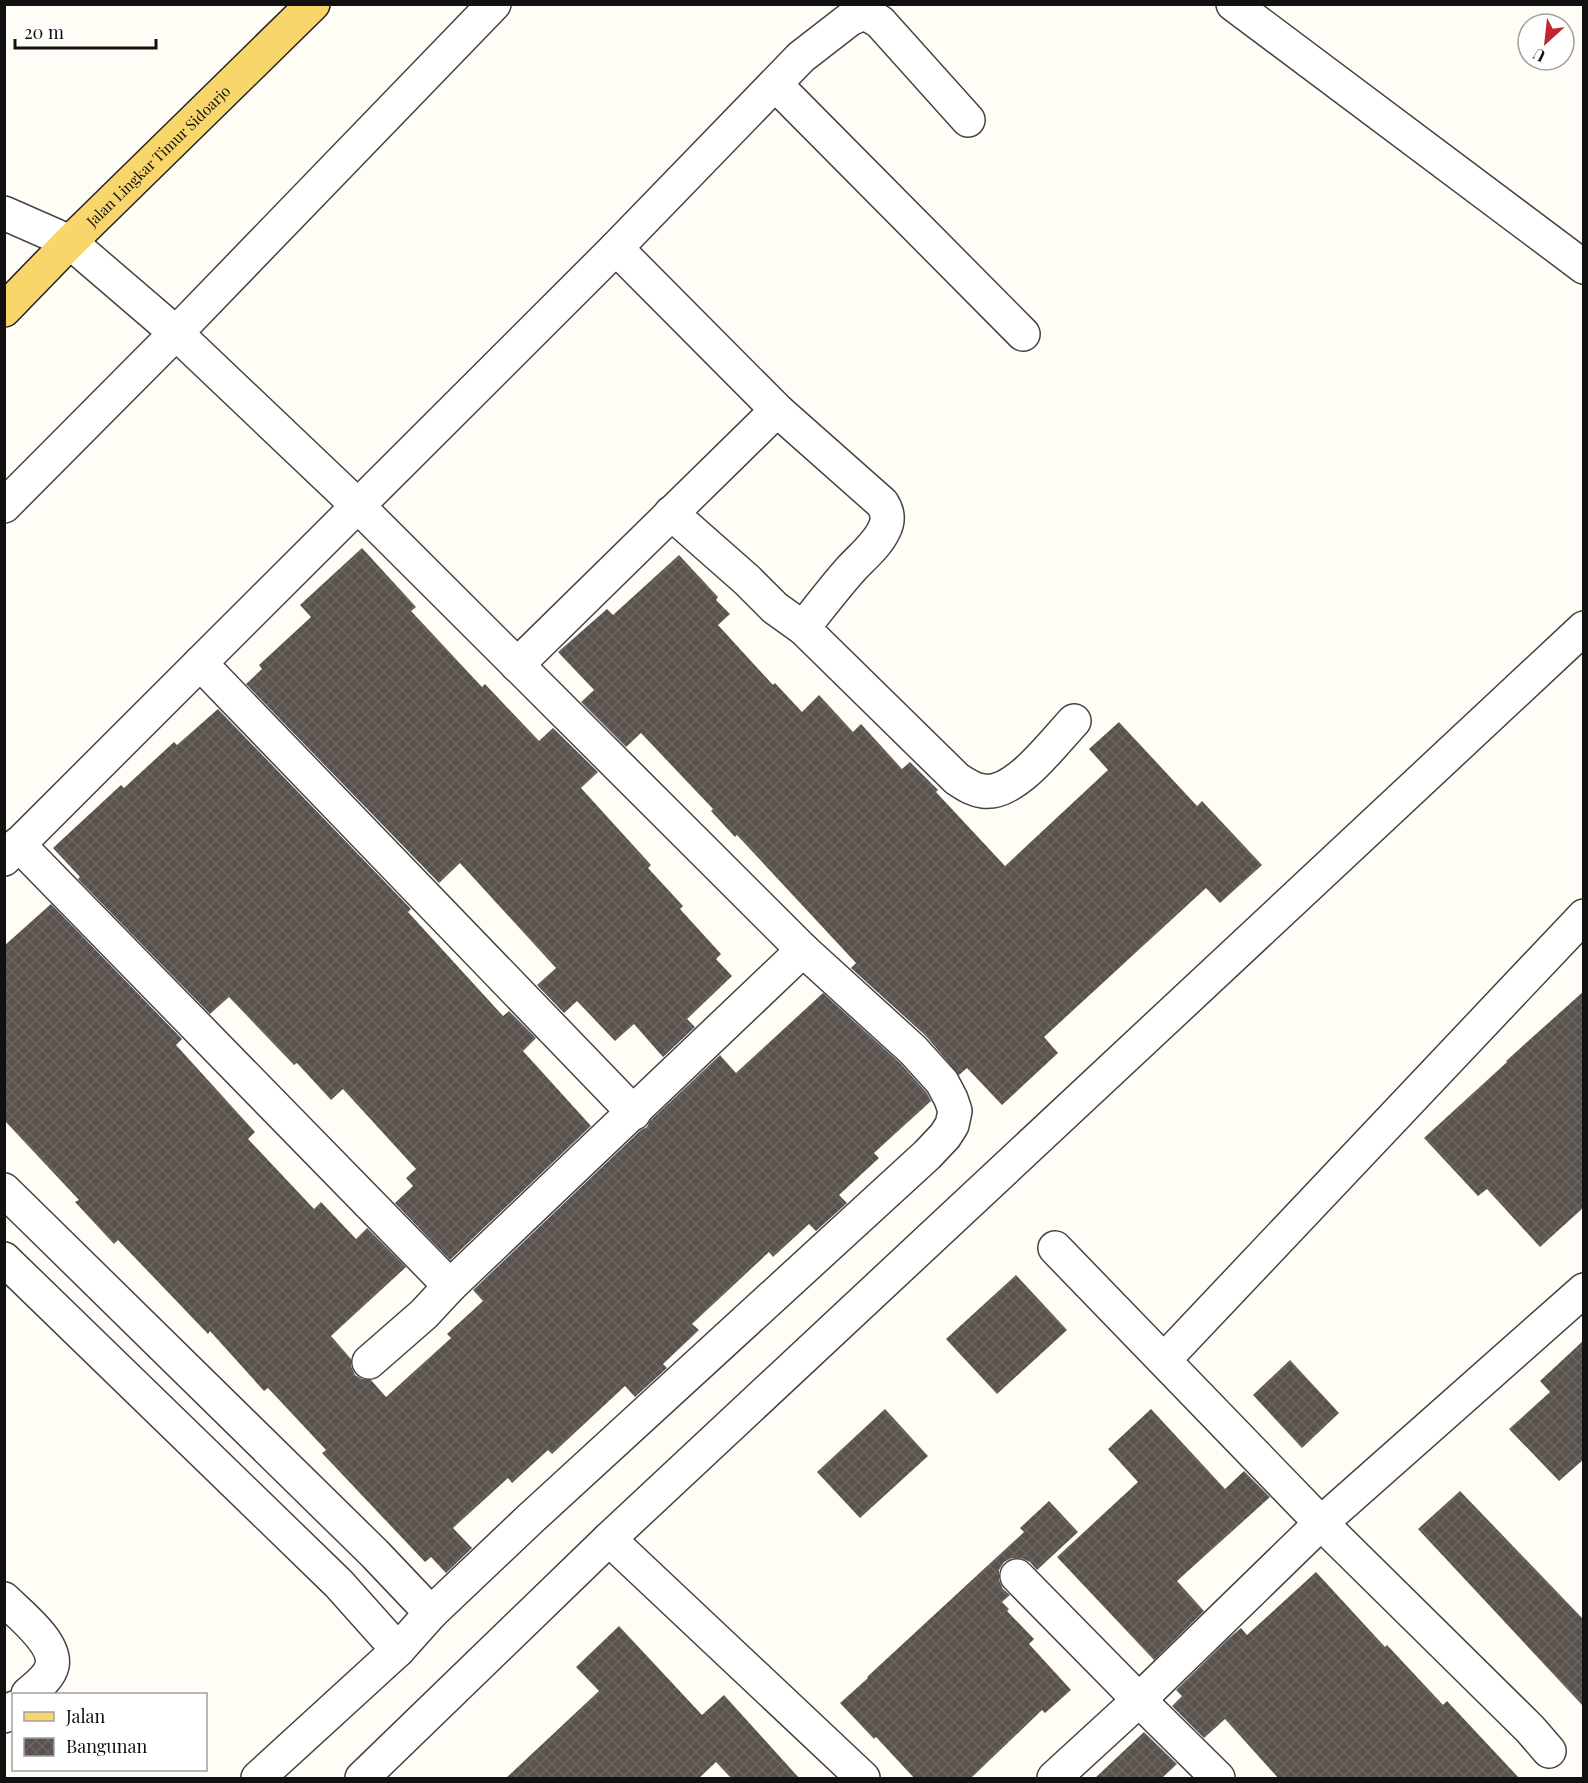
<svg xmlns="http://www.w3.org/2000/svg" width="1588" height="1783" viewBox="0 0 1588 1783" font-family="'Playfair Display',serif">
  <defs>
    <pattern id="building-cross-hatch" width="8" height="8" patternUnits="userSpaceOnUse" patternTransform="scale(1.5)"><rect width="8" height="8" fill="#5a524d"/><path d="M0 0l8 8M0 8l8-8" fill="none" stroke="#6d6662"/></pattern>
  </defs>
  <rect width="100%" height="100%" fill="#fffdf5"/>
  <g fill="url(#building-cross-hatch)">
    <path d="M362,548L416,607L411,611L482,687L485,684L539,741L553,728L598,772L581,788L651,865L648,868L683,906L680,909L721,954L716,959L732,976L687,1019L695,1027L663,1057L634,1024L615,1041L577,1001L564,1013L537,985L556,968L460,863L439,883L246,684L262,669L259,665L311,617L300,605Z"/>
    <path d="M679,555L718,597L716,600L730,614L718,625L773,685L775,683L802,712L819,695L853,732L861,724L902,769L910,762L938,790L936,792L1005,866L1108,770L1089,749L1119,722L1197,806L1202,801L1262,865L1220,903L1206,888L1044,1037L1058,1053L1002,1105L967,1068L959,1075L926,1036L851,968L856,963L737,835L735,837L711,811L713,809L641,733L626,747L581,702L594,690L558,652L607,609L613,615Z"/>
    <path d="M218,709L411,909L408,912L503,1016L509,1011L536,1038L523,1051L591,1126L450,1260L395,1203L413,1186L406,1178L416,1169L343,1089L331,1100L297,1063L294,1065L229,997L210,1014L78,879L80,877L53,848L121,785L124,788L174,742L177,745Z"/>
    <path d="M51,904L182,1039L176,1045L255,1132L248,1139L314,1209L321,1202L356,1239L367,1228L406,1267L331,1336L351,1359V1366L355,1375L362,1379L371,1380L386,1397L451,1338L447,1334L483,1301L473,1290L641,1130L647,1127L650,1121L720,1055L736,1073L823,993L900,1063L927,1093L931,1101L874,1153L879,1158L839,1195L847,1203L816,1231L809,1224L773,1257L769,1252L692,1324L699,1330L663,1364L667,1368L635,1397L625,1386L552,1454L548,1450L512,1483L508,1478L453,1528L472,1548L446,1573L431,1557L425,1562L322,1453L326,1450L268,1388L264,1391L210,1331L208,1334L118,1240L114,1244L75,1202L79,1200L4,1120V946Z"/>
    <path d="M1584,991V1207L1540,1247L1487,1189L1478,1196L1424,1138L1507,1062L1506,1061Z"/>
    <path d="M1016,1275L1067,1330L997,1394L946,1339Z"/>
    <path d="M1584,1340V1459L1559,1481L1509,1429L1550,1392L1540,1381Z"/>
    <path d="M1290,1360L1339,1413L1302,1448L1253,1395Z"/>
    <path d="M885,1409L928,1456L860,1518L817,1472Z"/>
    <path d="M1151,1409L1225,1489L1244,1471L1270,1497L1177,1581L1204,1611L1154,1660L1057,1557L1138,1482L1108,1449Z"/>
    <path d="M1460,1491L1584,1620V1707L1418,1529Z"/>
    <path d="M1049,1501L1078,1532L1037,1570L1030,1562L1021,1558H1012L1004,1562L999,1570V1580L1003,1589L1010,1595L1002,1602L1009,1609L1007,1611L1034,1639L1029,1644L1071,1690L1045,1713L1042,1710L970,1779H915L876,1737L874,1739L840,1703L868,1678L867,1677L1024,1532L1020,1528Z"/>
    <path d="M1316,1572L1385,1647L1387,1645L1443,1705L1447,1701L1520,1779H1279L1225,1719L1204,1738L1172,1706L1182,1696L1176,1690L1229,1638L1241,1628L1247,1635Z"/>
    <path d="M619,1626L702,1715L724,1695L800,1779H732L716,1762L698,1779H505L599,1691L576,1667Z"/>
    <path d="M1144,1732L1177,1764L1161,1779H1094Z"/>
  </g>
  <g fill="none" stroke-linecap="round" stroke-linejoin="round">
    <g stroke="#444" stroke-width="36">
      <g id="minor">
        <path d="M1233,4L1584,267"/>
        <path d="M776,85L1023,334"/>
        <path d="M4,213L70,242L176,333L357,505L803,950L913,1050L942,1082L951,1099L955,1111L952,1125L945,1136L927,1155L529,1520L431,1613L398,1650L258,1778"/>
        <path d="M616,248L777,410L882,503C888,512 889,520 884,530C877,545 862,557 851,569C834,588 819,608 803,628"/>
        <path d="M4,506L176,333L494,4"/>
        <path d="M671,513L747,580L775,608L803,628L957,779C965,784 973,790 983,791C1015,796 1053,743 1074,721"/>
        <path d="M200,663L634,1113"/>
        <path d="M517,665L777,410"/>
        <path d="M18,844L450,1286"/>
        <path d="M4,859L616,248L801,57L850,19L862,14H867L880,22L968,120"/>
        <path d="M4,1190L375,1554L431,1613"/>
        <path d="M1055,1248L1321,1523L1530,1729L1549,1751"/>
        <path d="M4,1259L339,1584L398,1650"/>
        <path d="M1164,1360L1584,916"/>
        <path d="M369,1362L424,1314L450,1286L803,950"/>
        <path d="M609,1539L863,1778"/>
        <path d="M1017,1576L1139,1700L1218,1778"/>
        <path d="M4,1599C19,1614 57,1643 52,1666C49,1678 37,1686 28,1694"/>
        <path d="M4,1716L14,1708"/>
        <path d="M362,1778L609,1539L1584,628"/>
        <path d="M1054,1778L1139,1700L1321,1523L1584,1290"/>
      </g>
    </g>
    <g stroke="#222" stroke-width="36">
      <g id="major">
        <path id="s1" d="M4,310L70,242L313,4"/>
      </g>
    </g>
    <use href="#minor" stroke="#fff" stroke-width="33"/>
    <use href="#major" stroke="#f9d66b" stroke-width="33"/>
  </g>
  <g text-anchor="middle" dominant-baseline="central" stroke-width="6" stroke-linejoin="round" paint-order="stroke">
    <g font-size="15" fill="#111" stroke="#fff">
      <text stroke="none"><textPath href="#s1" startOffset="218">Jalan Lingkar Timur Sidoarjo</textPath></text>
    </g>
  </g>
  <rect width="1588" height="1783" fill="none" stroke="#111111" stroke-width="12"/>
  <rect x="12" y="1693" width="195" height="78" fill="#ffffff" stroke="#a0a0a0" stroke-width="1.5"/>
  <rect x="24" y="1712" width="30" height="9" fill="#f9d66b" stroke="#a0a0a0" stroke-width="1.5"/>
  <text x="66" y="1723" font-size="18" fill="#111111">Jalan</text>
  <rect x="24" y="1738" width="30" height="18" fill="url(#building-cross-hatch)" stroke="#a0a0a0" stroke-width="1.5"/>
  <text x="66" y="1753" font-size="18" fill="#111111">Bangunan</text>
  <g transform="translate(1546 42) rotate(207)"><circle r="28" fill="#ffffff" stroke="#a0a0a0" stroke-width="1.5"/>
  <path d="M0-4.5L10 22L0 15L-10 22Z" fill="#c4262e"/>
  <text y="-9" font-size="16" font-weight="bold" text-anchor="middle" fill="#111111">U</text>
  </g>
  <path d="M15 39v9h141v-9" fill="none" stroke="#111111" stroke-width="3"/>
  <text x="24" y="39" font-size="18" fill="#111111" stroke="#ffffff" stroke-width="4.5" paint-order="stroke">20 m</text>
</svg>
